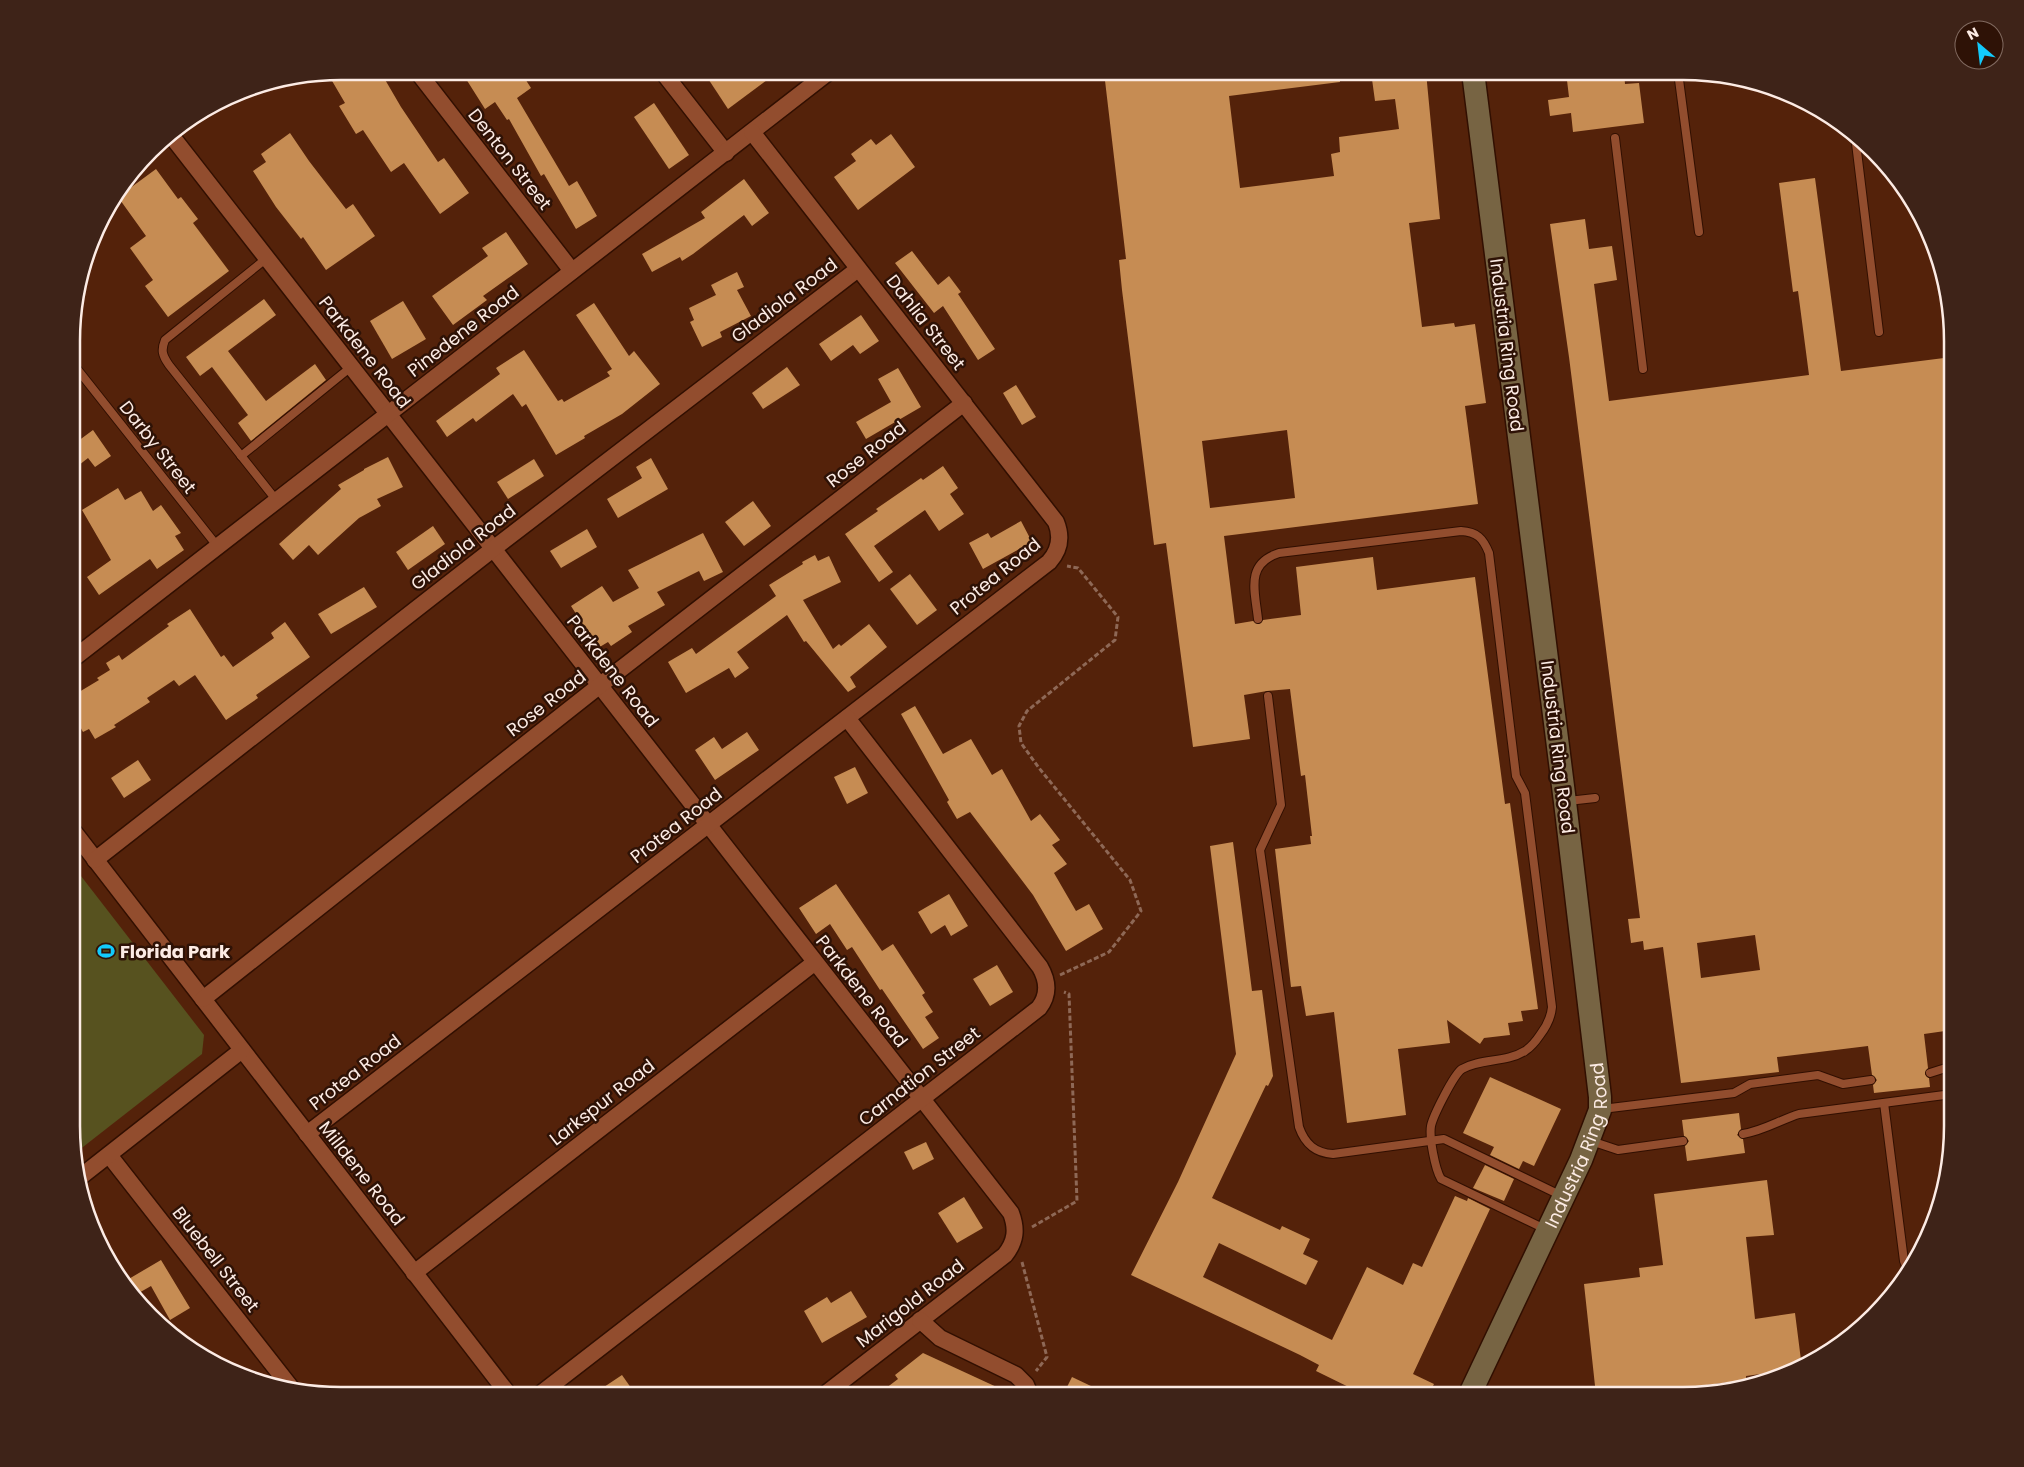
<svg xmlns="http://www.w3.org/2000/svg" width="2024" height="1467" viewBox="0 0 2024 1467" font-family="Poppins,sans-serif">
  <rect width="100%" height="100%" fill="#54220a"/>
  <path fill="#57521f" d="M74,867L204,1035L202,1054L74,1154Z"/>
  <g fill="#c68c53" fill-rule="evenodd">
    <path d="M341,71H380L401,107L438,162L444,158L469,193L440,214L404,163L391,172L363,130L356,134L339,106L345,103L328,74Z"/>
    <path d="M461,71H520L531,88L517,98L569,186L577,181L597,216L576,229L544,174L541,176L509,119L507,120L495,102L485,109Z"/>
    <path d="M703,71H779L728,109Z"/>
    <path d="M1104,72H1339L1340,82L1229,96L1240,188L1334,176L1331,154L1340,152L1339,137L1399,129L1395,99L1375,101L1371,72H1426L1440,219L1409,223L1422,327L1454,323L1455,327L1475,324L1486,403L1465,406L1478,504L1224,536L1235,624L1253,621L1259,624L1263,620L1301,615L1296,567L1373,557L1377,590L1475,577L1505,804L1510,803L1538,1009L1521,1011L1523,1021L1508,1023L1510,1035L1484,1038L1480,1044L1447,1020L1450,1043L1398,1049L1406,1115L1347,1123L1334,1012L1306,1016L1301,986L1291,987L1275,849L1311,844L1310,836H1312L1305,775L1301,776L1290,689L1267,691L1244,695L1250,739L1193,747L1166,543L1154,545L1122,290L1119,260L1126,259ZM1287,430L1295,498L1210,508L1202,441Z"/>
    <path d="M1566,72H1624L1625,84L1639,83L1644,123L1573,132L1571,113L1550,116L1548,100L1569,97Z"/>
    <path d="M654,103L689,155L669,169L634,117Z"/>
    <path d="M290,133L309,161L346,209L353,204L375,236L326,270L303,237L301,239L276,207L253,171L266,162L261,154Z"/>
    <path d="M891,134L915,167L858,210L834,177L856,161L851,154L871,139L876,145Z"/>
    <path d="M156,169L178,199L181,197L198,219L193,223L229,271L168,317L145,286L153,280L130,248L146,236L118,197Z"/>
    <path d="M1815,178L1841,371L1952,357V1030L1924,1034L1928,1068L1925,1074L1929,1078L1930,1087L1874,1093L1873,1085L1877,1080L1872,1075L1868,1046L1777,1057L1779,1072L1681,1083L1663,947L1644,950L1643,941L1631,943L1628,919L1640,918L1569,357L1550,224L1585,219L1589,249L1612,246L1617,280L1594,284L1609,401L1809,375L1798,291L1793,292L1779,183ZM1755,935L1760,970L1701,978L1697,943Z"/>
    <path d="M744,179L769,213L752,226L744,215L693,254L682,261L680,257L652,272L642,254L705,218L701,212Z"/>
    <path d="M506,232L528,264L483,296L487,300L453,325L432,296L488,256L482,248Z"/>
    <path d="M912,251L938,285L949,276L961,292L958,294L995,349L978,360L943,306L934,313L895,263Z"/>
    <path d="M737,272L744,287L737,290L751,316L720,332L722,337L702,347L690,322L694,320L689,308L716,295L711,285Z"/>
    <path d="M264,299L276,315L228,351L266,401L315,364L326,380L251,441L238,423L248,415L212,367L200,376L186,357Z"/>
    <path d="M403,301L426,339L392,359L370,321Z"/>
    <path d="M594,303L629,356L634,351L660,384L622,414L584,436L585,438L556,455L526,404L522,407L513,394L476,422L473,418L447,437L436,421L500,374L496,368L524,350L558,401L562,399L564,402L610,376L607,372L612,369L576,315Z"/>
    <path d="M861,315L879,341L860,354L853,345L831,361L819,344Z"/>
    <path d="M787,367L800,385L763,409L752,393Z"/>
    <path d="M898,368L921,407L866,439L856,422L891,402L878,379Z"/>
    <path d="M1016,385L1036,417L1022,425L1003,393Z"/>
    <path d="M93,430L111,456L95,467L88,458L74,469V444Z"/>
    <path d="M388,457L403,487L377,499L381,506L359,518L318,555L309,545L293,560L279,544L341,489L338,485L364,470V469Z"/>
    <path d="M651,458L668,489L618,518L607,499L642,478L636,467Z"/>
    <path d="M534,459L544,476L508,499L497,482Z"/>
    <path d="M943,466L958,488L950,494L964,514L939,531L925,510L874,546L893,572L879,582L845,534L878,511L876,509L921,478L923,480Z"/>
    <path d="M118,488L125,500L141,491L153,511L161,505L181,533L175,536L184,550L157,569L150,559L99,595L87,577L111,560L82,510Z"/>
    <path d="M753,501L771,526L744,546L725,522Z"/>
    <path d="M1021,521L1032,542L983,569L969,543L988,533L991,538Z"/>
    <path d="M433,526L445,544L408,570L396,552Z"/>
    <path d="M587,529L597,547L561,568L550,551Z"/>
    <path d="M703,533L723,572L704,581L699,571L657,592L665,605L628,626L632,632L611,646L608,642L598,648L571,606L602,586L613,602L639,588L628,570Z"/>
    <path d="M815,555L818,561L829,556L841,582L803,600L833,649L839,644L841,646L869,624L887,647L850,677L856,687L848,692L806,641L804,642L787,615L737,652L749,668L735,678L729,668L686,693L668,662L692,648L696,654L776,596L769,585L803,564L802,562Z"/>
    <path d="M910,574L937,610L917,625L890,589Z"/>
    <path d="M364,587L377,607L331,634L318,614Z"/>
    <path d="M190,609L221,657L224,655L233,667L274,638L271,633L285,622L310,657L256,695L258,698L226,720L195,675L179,686L174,680L147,698L150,702L114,725L116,727L95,739L89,729L83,732L74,716V695L99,680L97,678L110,670L106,663L119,655L122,660L169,626L167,624Z"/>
    <path d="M915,706L943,754L971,739L992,775L1002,769L1031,821L1040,814L1060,840L1052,845L1067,864L1054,873L1076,911L1089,904L1103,929L1066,951L1033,895L970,812L957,819L947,802L949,800L901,714Z"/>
    <path d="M747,732L759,750L715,780L695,750L714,737L722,749Z"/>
    <path d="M138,760L151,780L124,798L111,778Z"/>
    <path d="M855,767L868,793L847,804L834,777Z"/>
    <path d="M1233,842L1252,991L1262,990L1273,1076L1268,1086L1266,1085L1212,1198L1280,1230L1282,1226L1310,1239L1303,1254L1318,1261L1306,1285L1219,1243L1203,1277L1332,1340L1367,1267L1403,1285L1413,1263L1422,1267L1455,1196L1467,1201L1468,1198L1490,1209L1413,1374L1434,1384L1428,1396H1367L1316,1371L1319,1365L1300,1355L1131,1275L1178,1182L1236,1054L1210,846Z"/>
    <path d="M836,884L882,951L893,944L925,993L922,995L933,1012L925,1017L939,1038L923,1049L882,989L880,990L852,947L847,950L830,924L816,934L799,908Z"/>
    <path d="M949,894L968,926L951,936L945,925L931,934L918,912Z"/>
    <path d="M997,965L1013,992L990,1006L973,979Z"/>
    <path d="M1490,1077L1561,1109L1534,1166L1523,1161L1519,1169L1490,1155L1494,1147L1463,1133Z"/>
    <path d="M1739,1113L1741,1129L1737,1135L1743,1139L1745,1153L1687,1161L1685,1146L1689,1141L1684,1136L1682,1120Z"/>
    <path d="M926,1142L934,1159L913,1170L904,1152Z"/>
    <path d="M1485,1165L1514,1179L1504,1201L1473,1188Z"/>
    <path d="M1767,1180L1774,1235L1746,1237L1755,1319L1795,1313L1802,1368L1746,1376V1380L1620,1396H1610V1394L1596,1395L1584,1284L1640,1277L1639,1268L1663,1265L1654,1194Z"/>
    <path d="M964,1197L983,1228L957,1243L938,1213Z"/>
    <path d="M161,1260L190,1308L170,1320L151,1286L137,1294L127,1280Z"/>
    <path d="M851,1291L867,1317L822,1343L804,1311L827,1297L831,1303Z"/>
    <path d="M923,1353L1014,1395H877L898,1379L895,1375Z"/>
    <path d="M622,1375L636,1395H592Z"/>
    <path d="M1072,1377L1112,1396L1063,1395Z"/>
  </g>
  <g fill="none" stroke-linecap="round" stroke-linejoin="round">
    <g stroke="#310f01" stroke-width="10">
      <g id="lane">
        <path d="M1678,72L1699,232"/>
        <path d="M1855,135L1879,332"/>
        <path d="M1615,138L1643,369"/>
        <path d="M267,258L165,340C161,350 162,355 169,365L277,501"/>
        <path d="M74,365L218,547"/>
        <path d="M241,456L351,367"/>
        <path d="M1258,619C1255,591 1245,564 1279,553L1461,531C1477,532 1483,538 1489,553L1516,776L1525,793L1552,1007C1551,1018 1547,1026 1540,1035C1536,1041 1531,1047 1525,1051C1506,1063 1481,1058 1462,1069C1454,1074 1433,1116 1431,1126C1429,1137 1435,1169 1441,1179L1545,1229"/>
        <path d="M1268,696L1281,805L1260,850L1299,1127C1305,1144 1315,1153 1333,1154L1444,1139L1562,1196"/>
        <path d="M1568,801L1595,798"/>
        <path d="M1930,1073L1952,1066"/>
        <path d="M1884,1103L1904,1261L1908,1271"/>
        <path d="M1602,1109L1734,1093L1750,1084L1818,1075L1843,1084L1871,1080"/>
        <path d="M1743,1134C1763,1131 1780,1120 1799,1114L1952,1094"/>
        <path d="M1591,1141L1618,1150L1683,1141"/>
      </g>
    </g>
    <g stroke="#310f01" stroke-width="19">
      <g id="street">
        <path d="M417,71L572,271"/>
        <path d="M662,71L726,153"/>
        <path d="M170,134L1011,1213C1017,1229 1016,1241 1005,1255L824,1395"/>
        <path d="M74,658L830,71"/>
        <path d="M74,832L509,1395"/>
        <path d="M95,860L493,549L858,269"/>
        <path d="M203,999L599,686L964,403"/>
        <path d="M307,1134L1049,562C1060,550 1062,537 1056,522L752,132"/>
        <path d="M109,1155L292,1389"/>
        <path d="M79,1178L242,1050"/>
        <path d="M414,1273L814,963"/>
        <path d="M920,1320L940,1338L1016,1375L1026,1385L1030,1395"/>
        <path d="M539,1395L1039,1008C1049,995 1048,981 1040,967L847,718"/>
      </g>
    </g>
    <g stroke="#310f01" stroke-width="25">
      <g id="secondary">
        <path id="s1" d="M1469,1396L1581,1160L1600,1110V1097L1565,802L1473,72"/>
      </g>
    </g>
    <g stroke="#8e6856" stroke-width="3" stroke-dasharray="5 2.5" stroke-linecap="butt">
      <path d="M1060,975L1109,952L1141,911L1130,880L1039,768L1021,743L1019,726L1027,711L1115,640L1118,617L1078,568L1067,566"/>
      <path d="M1032,1227L1077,1201L1069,994L1064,992"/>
      <path d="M1022,1262L1047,1357L1036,1371"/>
    </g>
    <use href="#lane" stroke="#924d2e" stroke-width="8"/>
    <use href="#street" stroke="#924d2e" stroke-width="16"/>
    <use href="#secondary" stroke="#776443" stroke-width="22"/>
  </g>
  <defs>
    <g id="stadium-bare" transform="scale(1.35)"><path d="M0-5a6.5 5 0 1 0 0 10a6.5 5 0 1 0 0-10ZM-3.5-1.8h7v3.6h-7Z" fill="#13cafb" stroke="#2e1206" stroke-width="2.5" paint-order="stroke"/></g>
  </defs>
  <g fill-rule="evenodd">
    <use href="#stadium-bare" x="106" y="951"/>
  </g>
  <g text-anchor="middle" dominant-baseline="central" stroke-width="5" stroke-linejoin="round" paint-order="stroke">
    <g font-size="18" fill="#fcebe4" stroke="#2e1206">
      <text transform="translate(510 159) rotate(52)">Denton Street</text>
      <text transform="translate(784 300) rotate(-37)">Gladiola Road</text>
      <text transform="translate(926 322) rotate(52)">Dahlia Street</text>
      <text transform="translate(463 331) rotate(-38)">Pinedene Road</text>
      <text transform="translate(1507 345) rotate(83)">Industria Ring Road</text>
      <text transform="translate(365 352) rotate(52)">Parkdene Road</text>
      <text transform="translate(158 447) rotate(52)">Darby Street</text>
      <text transform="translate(866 454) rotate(-38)">Rose Road</text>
      <text transform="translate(463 547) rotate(-38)">Gladiola Road</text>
      <text transform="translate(995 576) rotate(-39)">Protea Road</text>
      <text transform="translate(613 671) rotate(52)">Parkdene Road</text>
      <text transform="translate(546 703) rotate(-38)">Rose Road</text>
      <text transform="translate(1558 747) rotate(83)">Industria Ring Road</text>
      <text transform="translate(676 825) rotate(-38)">Protea Road</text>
      <text transform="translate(862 991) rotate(52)">Parkdene Road</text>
      <text transform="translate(355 1072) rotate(-38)">Protea Road</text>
      <text transform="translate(919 1076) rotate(-38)">Carnation Street</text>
      <text transform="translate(602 1102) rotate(-38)">Larkspur Road</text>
      <text stroke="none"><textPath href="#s1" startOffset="275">Industria Ring Road</textPath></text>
      <text transform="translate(362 1173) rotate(52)">Milldene Road</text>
      <text transform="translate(216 1259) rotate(52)">Bluebell Street</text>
      <text transform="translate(910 1303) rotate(-38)">Marigold Road</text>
    </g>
    <g font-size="18" font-weight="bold" fill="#fcebe4" stroke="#2e1206" text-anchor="start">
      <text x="120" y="951">Florida Park</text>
    </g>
  </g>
  <path d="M0 0H2024V1467H0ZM341 80H1683A261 261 0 0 1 1944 341V1126A261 261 0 0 1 1683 1387H341A261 261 0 0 1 80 1126V341A261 261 0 0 1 341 80Z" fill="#3e2318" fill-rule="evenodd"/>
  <path fill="none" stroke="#fcebe4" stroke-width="2.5" d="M341 80H1683A261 261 0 0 1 1944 341V1126A261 261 0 0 1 1683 1387H341A261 261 0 0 1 80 1126V341A261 261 0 0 1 341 80Z"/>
  <g transform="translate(1979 45) rotate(332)"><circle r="24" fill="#2e1206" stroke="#80695f"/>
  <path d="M0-4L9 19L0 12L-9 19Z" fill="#13cafb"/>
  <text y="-8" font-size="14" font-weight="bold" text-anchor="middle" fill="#fcebe4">N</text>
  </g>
</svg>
